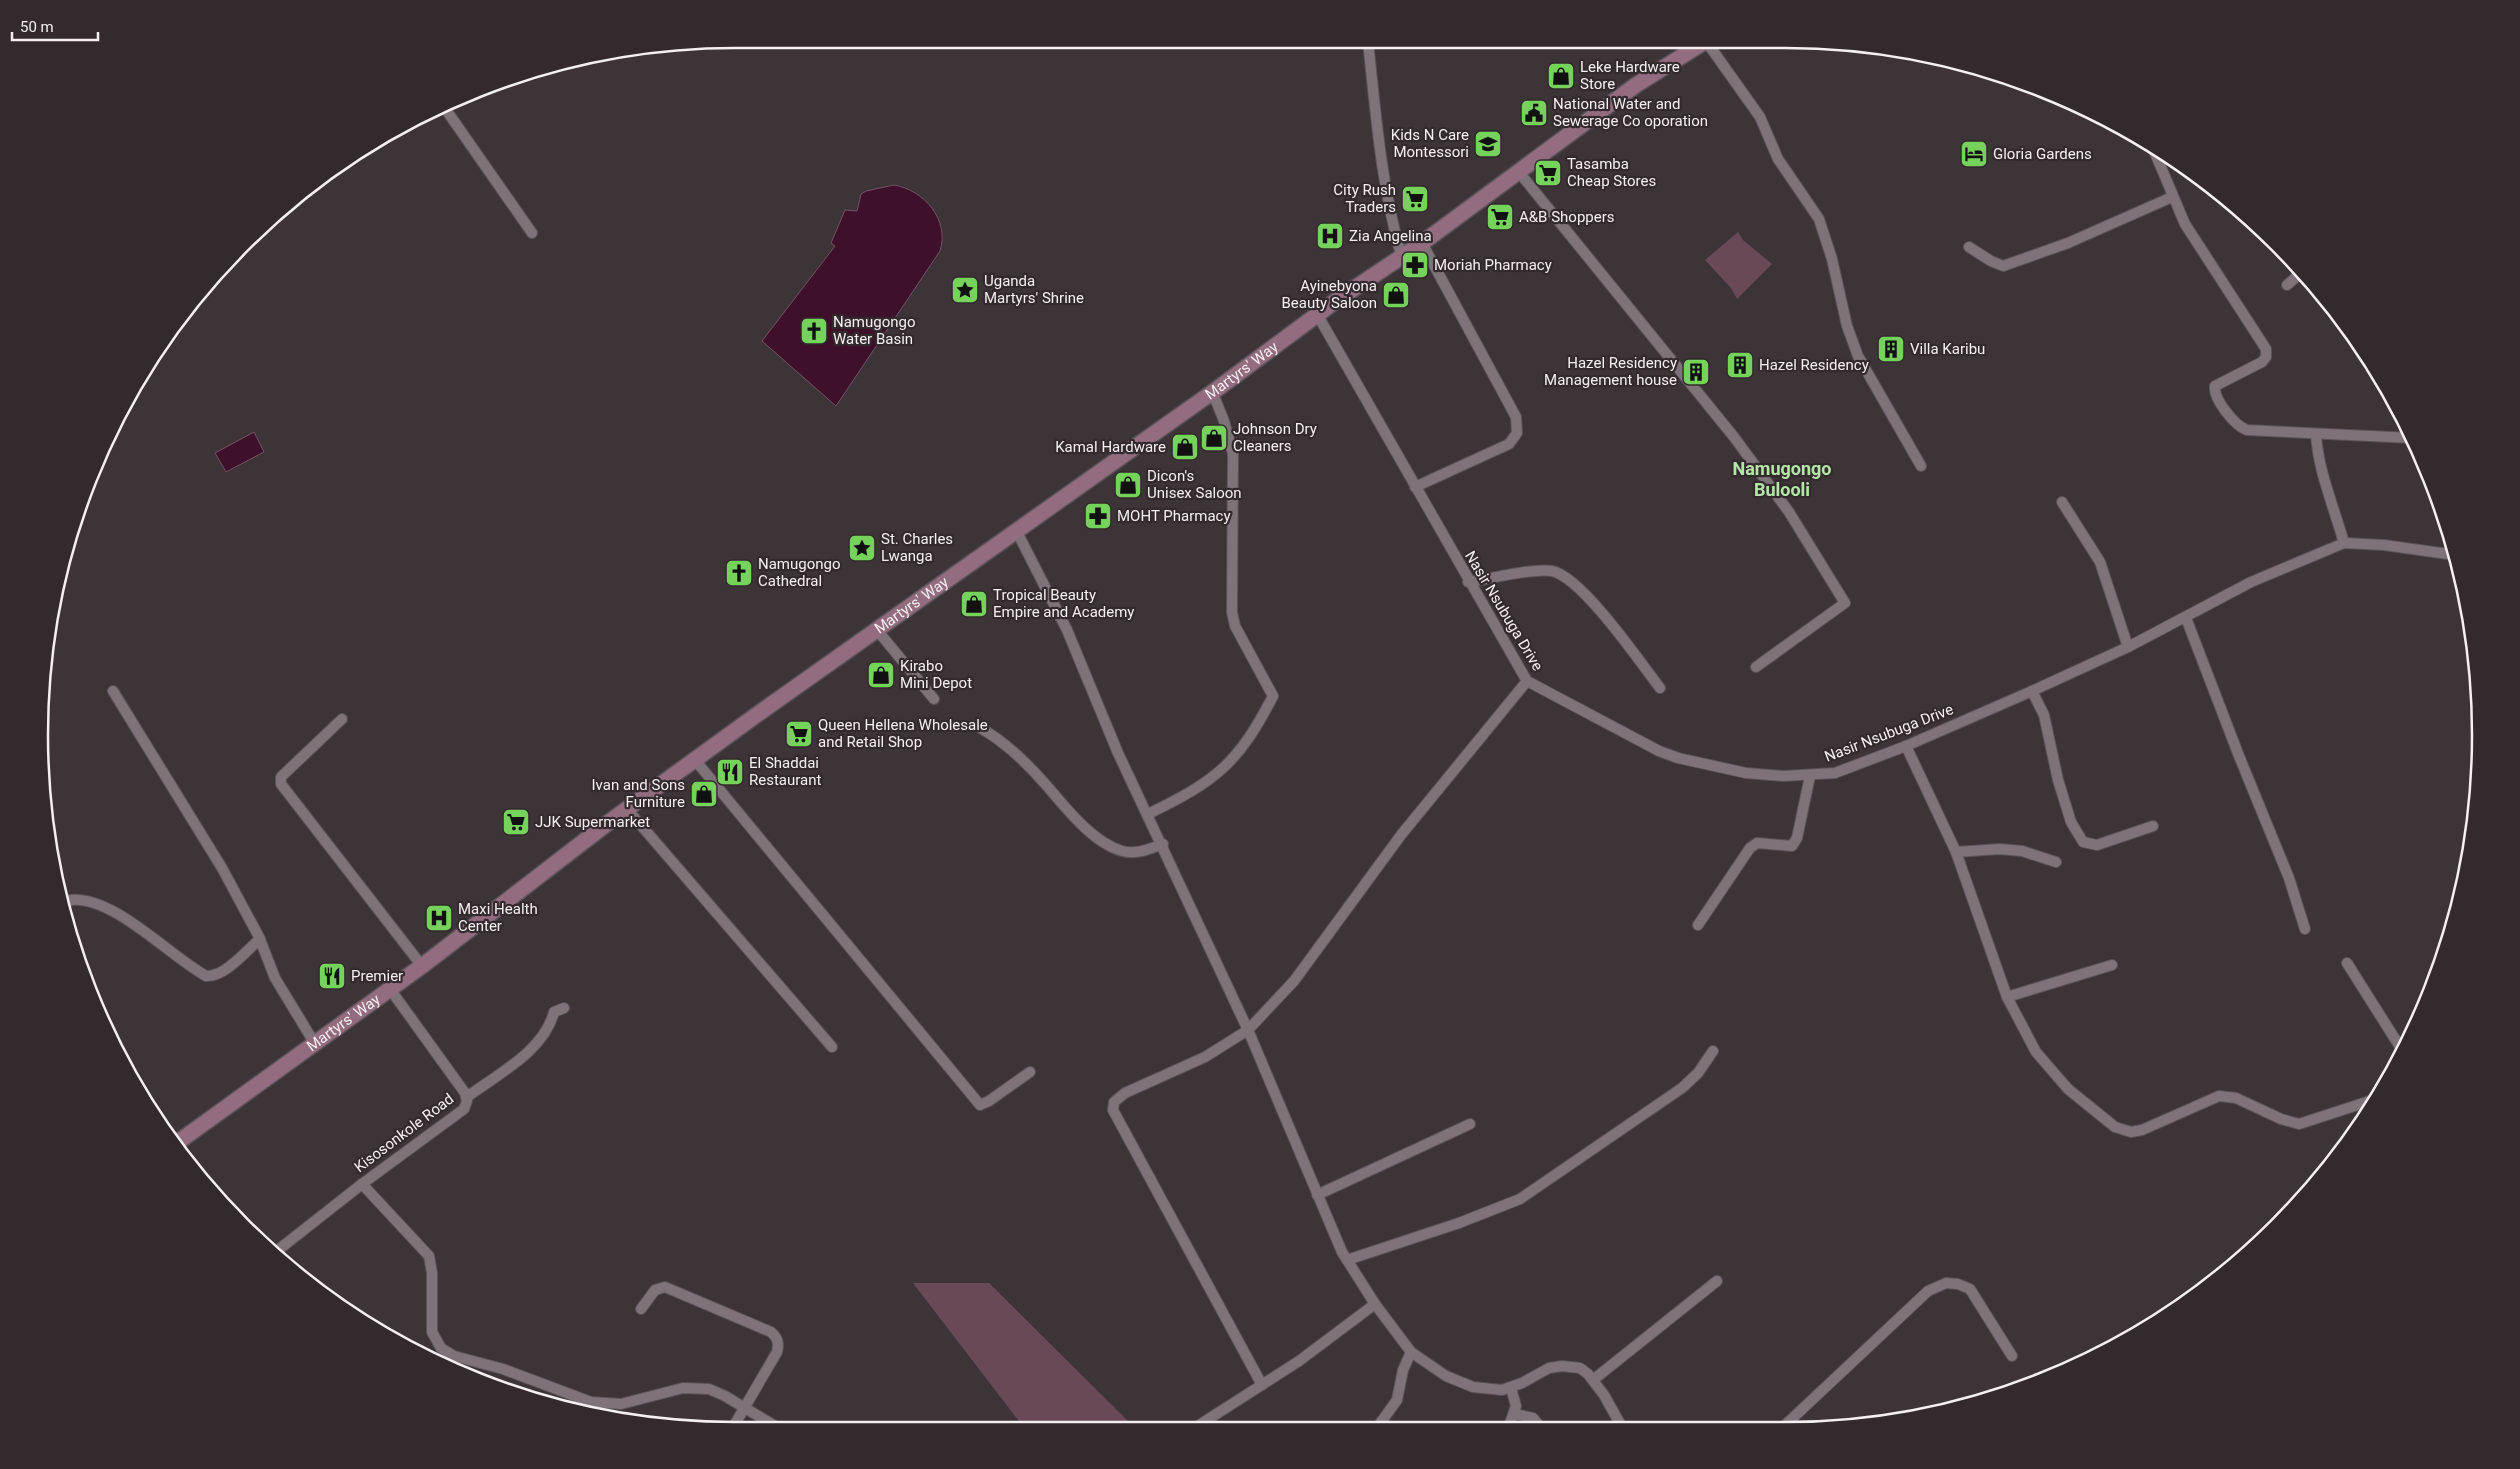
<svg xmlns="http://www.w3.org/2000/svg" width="2520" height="1469" viewBox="0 0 2520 1469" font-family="Roboto,sans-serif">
  <rect width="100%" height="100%" fill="#3d3438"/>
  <g fill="#694958">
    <path d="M1738,232L1743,240L1772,264L1737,299L1731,288L1705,260Z"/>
    <path d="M913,1283H989L1136,1429H1025Z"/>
  </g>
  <g fill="#3e102a" stroke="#755366">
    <path d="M894,185C924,190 950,220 940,251L836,406L762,341L835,246L831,243L845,210L857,211L861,194L866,191Z"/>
    <path d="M254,432L264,452L226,472L215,453Z"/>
  </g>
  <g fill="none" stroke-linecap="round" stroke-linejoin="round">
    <g stroke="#5a5356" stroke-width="12">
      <g id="street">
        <path d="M1706,41L1760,117L1778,159L1819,219L1832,259L1847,326L1858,356L1921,466"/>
        <path d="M1368,42C1376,115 1381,184 1401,255"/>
        <path d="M442,104L532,233"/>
        <path d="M2152,146L2185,224L2266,349V357L2262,362L2215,386C2213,399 2235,426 2247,430L2412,438"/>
        <path d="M1518,171L1734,437L1789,512L1845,603L1756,667"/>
        <path d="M1969,247L1991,261L2003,266L2068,243L2172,197"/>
        <path d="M2287,285L2302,272"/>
        <path d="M1317,314L1527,681L1659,751L1678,758L1746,773L1783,776L1835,773L1906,746L2032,691L2128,647L2251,582L2344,543L2384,545L2455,555"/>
        <path d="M2316,434C2318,471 2334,507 2344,543"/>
        <path d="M1415,487L1509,444L1517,433L1516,417L1422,243"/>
        <path d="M86,491L87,490"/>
        <path d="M2062,502L2100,562L2128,647"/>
        <path d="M1016,530L1067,630L1118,753L1248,1030L1342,1252L1375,1304L1411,1352L1446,1376L1473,1387L1502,1390L1522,1383L1549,1368L1562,1366L1580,1368L1588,1374L1604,1395L1623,1429"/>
        <path d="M1468,582C1489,579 1532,568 1552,571C1582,577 1640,662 1660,688"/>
        <path d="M2186,618L2239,756L2289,878L2305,929"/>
        <path d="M877,630L934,699"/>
        <path d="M113,691L222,868L259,937L275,978L315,1044"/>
        <path d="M2032,691L2044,715L2058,780L2071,822L2083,842L2097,845L2153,826"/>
        <path d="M342,719L281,777V784L422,966"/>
        <path d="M977,726C1003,740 1028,764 1047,786C1066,808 1093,843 1122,851C1136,855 1149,849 1163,844"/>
        <path d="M1906,746L1956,852L2007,997L2036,1052L2068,1089L2115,1127L2131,1132L2142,1130L2219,1096L2236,1098L2281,1119L2299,1124L2376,1099"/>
        <path d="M695,760L980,1105L989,1101L1030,1072"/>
        <path d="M627,809L832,1047"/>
        <path d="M1148,814C1216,781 1238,764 1273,696L1235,626L1232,612L1233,454L1224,421L1212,391"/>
        <path d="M1956,852L2000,849L2022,851L2056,862"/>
        <path d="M62,909L70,900C113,895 168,955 206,976C225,977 246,951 260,939"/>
        <path d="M1698,925L1750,848L1757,843L1792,846L1797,838L1810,776"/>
        <path d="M2347,963L2402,1050"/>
        <path d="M2007,997L2112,965"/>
        <path d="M467,1097C498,1074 544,1051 554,1012L564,1008"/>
        <path d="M362,1184L429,1256L432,1273V1332L441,1348L454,1356L503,1369L591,1402L621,1404L683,1388L709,1389L725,1396L780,1429"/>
        <path d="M1317,1195L1470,1124"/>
        <path d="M273,1254L362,1184L464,1109L467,1101L465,1093L390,989"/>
        <path d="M1347,1260L1459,1223L1520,1199L1682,1088L1698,1073L1713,1051"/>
        <path d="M641,1309L655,1290L665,1287L771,1332C778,1338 779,1343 777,1352L732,1429"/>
        <path d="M1593,1380L1717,1281"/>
        <path d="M1262,1385L1113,1110L1114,1102L1125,1093L1205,1057L1248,1030L1294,981L1401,835L1527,681"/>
        <path d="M1515,1414L1533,1418L1542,1429"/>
        <path d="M1193,1429L1299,1361L1375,1304"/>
        <path d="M1376,1429L1397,1400L1403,1370L1411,1352"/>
        <path d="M1508,1429L1516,1406L1511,1388"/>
        <path d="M1781,1429L1928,1291L1946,1283L1958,1284L1970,1289L2012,1356"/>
      </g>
    </g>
    <g stroke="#5a5356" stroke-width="18">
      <g id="secondary">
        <path id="s1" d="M174,1145L422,966L609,822L755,716L1217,389L1337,300L1422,243L1636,85L1706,41"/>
      </g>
    </g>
    <use href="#street" stroke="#7d7378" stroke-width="10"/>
    <use href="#secondary" stroke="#936c80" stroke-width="15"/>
  </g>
  <defs>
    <g id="shop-square" transform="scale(1.4375)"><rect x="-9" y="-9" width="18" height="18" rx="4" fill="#75d25b" stroke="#332a2e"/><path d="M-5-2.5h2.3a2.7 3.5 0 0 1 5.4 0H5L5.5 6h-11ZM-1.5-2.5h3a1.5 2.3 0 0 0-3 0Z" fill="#111"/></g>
    <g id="civic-square" transform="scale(1.4375)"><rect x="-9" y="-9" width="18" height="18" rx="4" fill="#75d25b" stroke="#332a2e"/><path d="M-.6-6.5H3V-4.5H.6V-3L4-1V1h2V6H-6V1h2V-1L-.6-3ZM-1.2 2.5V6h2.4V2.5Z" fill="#111"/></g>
    <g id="school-square" transform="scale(1.4375)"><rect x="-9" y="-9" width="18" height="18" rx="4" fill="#75d25b" stroke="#332a2e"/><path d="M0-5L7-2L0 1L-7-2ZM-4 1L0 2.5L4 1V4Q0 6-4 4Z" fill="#111"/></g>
    <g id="hotel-square" transform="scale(1.4375)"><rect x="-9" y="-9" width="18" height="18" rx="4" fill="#75d25b" stroke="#332a2e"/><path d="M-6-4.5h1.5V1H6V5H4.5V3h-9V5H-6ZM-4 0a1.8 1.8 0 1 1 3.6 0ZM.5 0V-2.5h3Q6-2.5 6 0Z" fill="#111"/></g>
    <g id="supermarket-square" transform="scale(1.4375)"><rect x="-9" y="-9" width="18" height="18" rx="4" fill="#75d25b" stroke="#332a2e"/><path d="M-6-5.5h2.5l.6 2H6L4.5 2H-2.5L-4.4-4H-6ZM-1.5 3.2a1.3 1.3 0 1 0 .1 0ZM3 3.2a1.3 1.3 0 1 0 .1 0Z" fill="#111"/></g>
    <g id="hospital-square" transform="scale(1.4375)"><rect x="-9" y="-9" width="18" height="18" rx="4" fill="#75d25b" stroke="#332a2e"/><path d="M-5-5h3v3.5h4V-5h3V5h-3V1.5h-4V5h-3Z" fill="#111"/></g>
    <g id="pharmacy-square" transform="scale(1.4375)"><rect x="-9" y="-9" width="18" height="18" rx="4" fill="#75d25b" stroke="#332a2e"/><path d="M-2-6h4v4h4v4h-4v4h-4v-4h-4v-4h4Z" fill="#111"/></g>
    <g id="sight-square" transform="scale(1.4375)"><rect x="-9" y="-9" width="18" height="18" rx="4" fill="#75d25b" stroke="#332a2e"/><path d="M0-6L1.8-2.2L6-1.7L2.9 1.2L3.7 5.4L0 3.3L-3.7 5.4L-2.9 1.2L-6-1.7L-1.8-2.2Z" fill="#111"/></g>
    <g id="church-square" transform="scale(1.4375)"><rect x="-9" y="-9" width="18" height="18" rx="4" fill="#75d25b" stroke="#332a2e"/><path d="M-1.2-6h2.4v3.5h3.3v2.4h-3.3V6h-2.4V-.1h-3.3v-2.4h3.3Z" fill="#111"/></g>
    <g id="building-square" transform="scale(1.4375)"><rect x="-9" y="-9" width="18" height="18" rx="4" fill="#75d25b" stroke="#332a2e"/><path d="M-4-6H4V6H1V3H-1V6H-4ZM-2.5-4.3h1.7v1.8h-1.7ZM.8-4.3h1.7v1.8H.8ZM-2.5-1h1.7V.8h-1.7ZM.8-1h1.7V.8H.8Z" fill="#111"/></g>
    <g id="restaurant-square" transform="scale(1.4375)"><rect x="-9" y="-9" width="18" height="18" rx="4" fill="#75d25b" stroke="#332a2e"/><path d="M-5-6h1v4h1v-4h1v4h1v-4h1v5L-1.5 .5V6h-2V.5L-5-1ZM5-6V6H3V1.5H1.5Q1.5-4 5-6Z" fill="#111"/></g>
  </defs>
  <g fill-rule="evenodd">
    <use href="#shop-square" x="1561" y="76"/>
    <use href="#civic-square" x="1534" y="113"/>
    <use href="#school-square" x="1488" y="144"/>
    <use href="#hotel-square" x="1974" y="154"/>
    <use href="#supermarket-square" x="1548" y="173"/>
    <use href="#supermarket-square" x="1415" y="199"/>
    <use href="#supermarket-square" x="1500" y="217"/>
    <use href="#hospital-square" x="1330" y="236"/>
    <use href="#pharmacy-square" x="1415" y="265"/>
    <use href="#sight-square" x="965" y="290"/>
    <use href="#shop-square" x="1396" y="295"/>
    <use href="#church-square" x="814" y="331"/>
    <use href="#building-square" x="1891" y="349"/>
    <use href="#building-square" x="1740" y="365"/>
    <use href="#building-square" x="1696" y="372"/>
    <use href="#shop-square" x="1214" y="438"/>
    <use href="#shop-square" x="1185" y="447"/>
    <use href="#shop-square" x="1128" y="485"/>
    <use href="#pharmacy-square" x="1098" y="516"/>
    <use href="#sight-square" x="862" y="548"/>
    <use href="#church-square" x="739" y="573"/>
    <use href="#shop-square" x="974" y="604"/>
    <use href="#shop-square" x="881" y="675"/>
    <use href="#supermarket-square" x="799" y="734"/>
    <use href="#restaurant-square" x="730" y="772"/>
    <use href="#shop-square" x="704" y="794"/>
    <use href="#supermarket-square" x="516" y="822"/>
    <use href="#hospital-square" x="439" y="918"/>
    <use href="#restaurant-square" x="332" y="976"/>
  </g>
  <g text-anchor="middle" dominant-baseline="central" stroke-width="4.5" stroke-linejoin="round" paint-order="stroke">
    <g font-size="15" fill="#f4eff1" stroke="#332a2e" text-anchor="start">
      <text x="1580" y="67">Leke Hardware<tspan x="1580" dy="17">Store</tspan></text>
      <text x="1553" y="104">National Water and<tspan x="1553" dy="17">Sewerage Co oporation</tspan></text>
      <text x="1469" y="135" text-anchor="end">Kids N Care<tspan x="1469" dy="17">Montessori</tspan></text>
      <text x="1993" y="154">Gloria Gardens</text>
      <text x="1567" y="164">Tasamba<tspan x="1567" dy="17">Cheap Stores</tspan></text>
      <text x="1396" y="190" text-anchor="end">City Rush<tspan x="1396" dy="17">Traders</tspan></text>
      <text x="1519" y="217">A&amp;B Shoppers</text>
      <text x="1349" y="236">Zia Angelina</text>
      <text x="1434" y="265">Moriah Pharmacy</text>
      <text x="984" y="281">Uganda<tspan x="984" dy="17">Martyrs' Shrine</tspan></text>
      <text x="1377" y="286" text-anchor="end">Ayinebyona<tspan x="1377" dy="17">Beauty Saloon</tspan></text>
      <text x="833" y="322">Namugongo<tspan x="833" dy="17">Water Basin</tspan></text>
      <text x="1910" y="349">Villa Karibu</text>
      <text x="1677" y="363" text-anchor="end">Hazel Residency<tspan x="1677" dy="17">Management house</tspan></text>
      <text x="1759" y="365">Hazel Residency</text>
      <text x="1233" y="429">Johnson Dry<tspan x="1233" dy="17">Cleaners</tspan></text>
      <text x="1166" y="447" text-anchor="end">Kamal Hardware</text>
      <text x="1147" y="476">Dicon's<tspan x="1147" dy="17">Unisex Saloon</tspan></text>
      <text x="1117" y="516">MOHT Pharmacy</text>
      <text x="881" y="539">St. Charles<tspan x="881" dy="17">Lwanga</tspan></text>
      <text x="758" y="564">Namugongo<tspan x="758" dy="17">Cathedral</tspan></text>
      <text x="993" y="595">Tropical Beauty<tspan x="993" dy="17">Empire and Academy</tspan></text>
      <text x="900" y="666">Kirabo<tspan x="900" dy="17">Mini Depot</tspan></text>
      <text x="818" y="725">Queen Hellena Wholesale<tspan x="818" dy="17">and Retail Shop</tspan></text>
      <text x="749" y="763">El Shaddai<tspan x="749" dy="17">Restaurant</tspan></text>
      <text x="685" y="785" text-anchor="end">Ivan and Sons<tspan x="685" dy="17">Furniture</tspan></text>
      <text x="535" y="822">JJK Supermarket</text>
      <text x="458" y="909">Maxi Health<tspan x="458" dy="17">Center</tspan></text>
      <text x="351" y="976">Premier</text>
    </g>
    <g font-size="15" fill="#f4eff1" stroke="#332a2e">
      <text stroke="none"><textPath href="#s1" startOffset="1319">Martyrs' Way</textPath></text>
      <text stroke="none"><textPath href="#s1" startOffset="914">Martyrs' Way</textPath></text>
      <text transform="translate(1504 611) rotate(59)">Nasir Nsubuga Drive</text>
      <text transform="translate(1889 733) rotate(-21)">Nasir Nsubuga Drive</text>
      <text stroke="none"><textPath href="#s1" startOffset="209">Martyrs' Way</textPath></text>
      <text transform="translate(404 1133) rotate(-37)">Kisosonkole Road</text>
    </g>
    <g font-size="18" font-weight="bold" fill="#b4e7a7" stroke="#332a2e">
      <text x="1782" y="468">Namugongo<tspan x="1782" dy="21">Bulooli</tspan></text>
    </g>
  </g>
  <path d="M0 0H2520V1469H0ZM735 48H1785A687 687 0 0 1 2472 735V735A687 687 0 0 1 1785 1422H735A687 687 0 0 1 48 735V735A687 687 0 0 1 735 48Z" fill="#332a2e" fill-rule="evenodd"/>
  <path fill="none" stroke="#f4eff1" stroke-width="2.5" d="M735 48H1785A687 687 0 0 1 2472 735V735A687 687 0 0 1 1785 1422H735A687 687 0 0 1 48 735V735A687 687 0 0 1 735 48Z"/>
  <path d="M12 32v8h86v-8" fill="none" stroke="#f4eff1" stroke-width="2.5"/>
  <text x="20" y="32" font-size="15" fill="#f4eff1" stroke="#332a2e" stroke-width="4" paint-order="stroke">50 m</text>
</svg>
